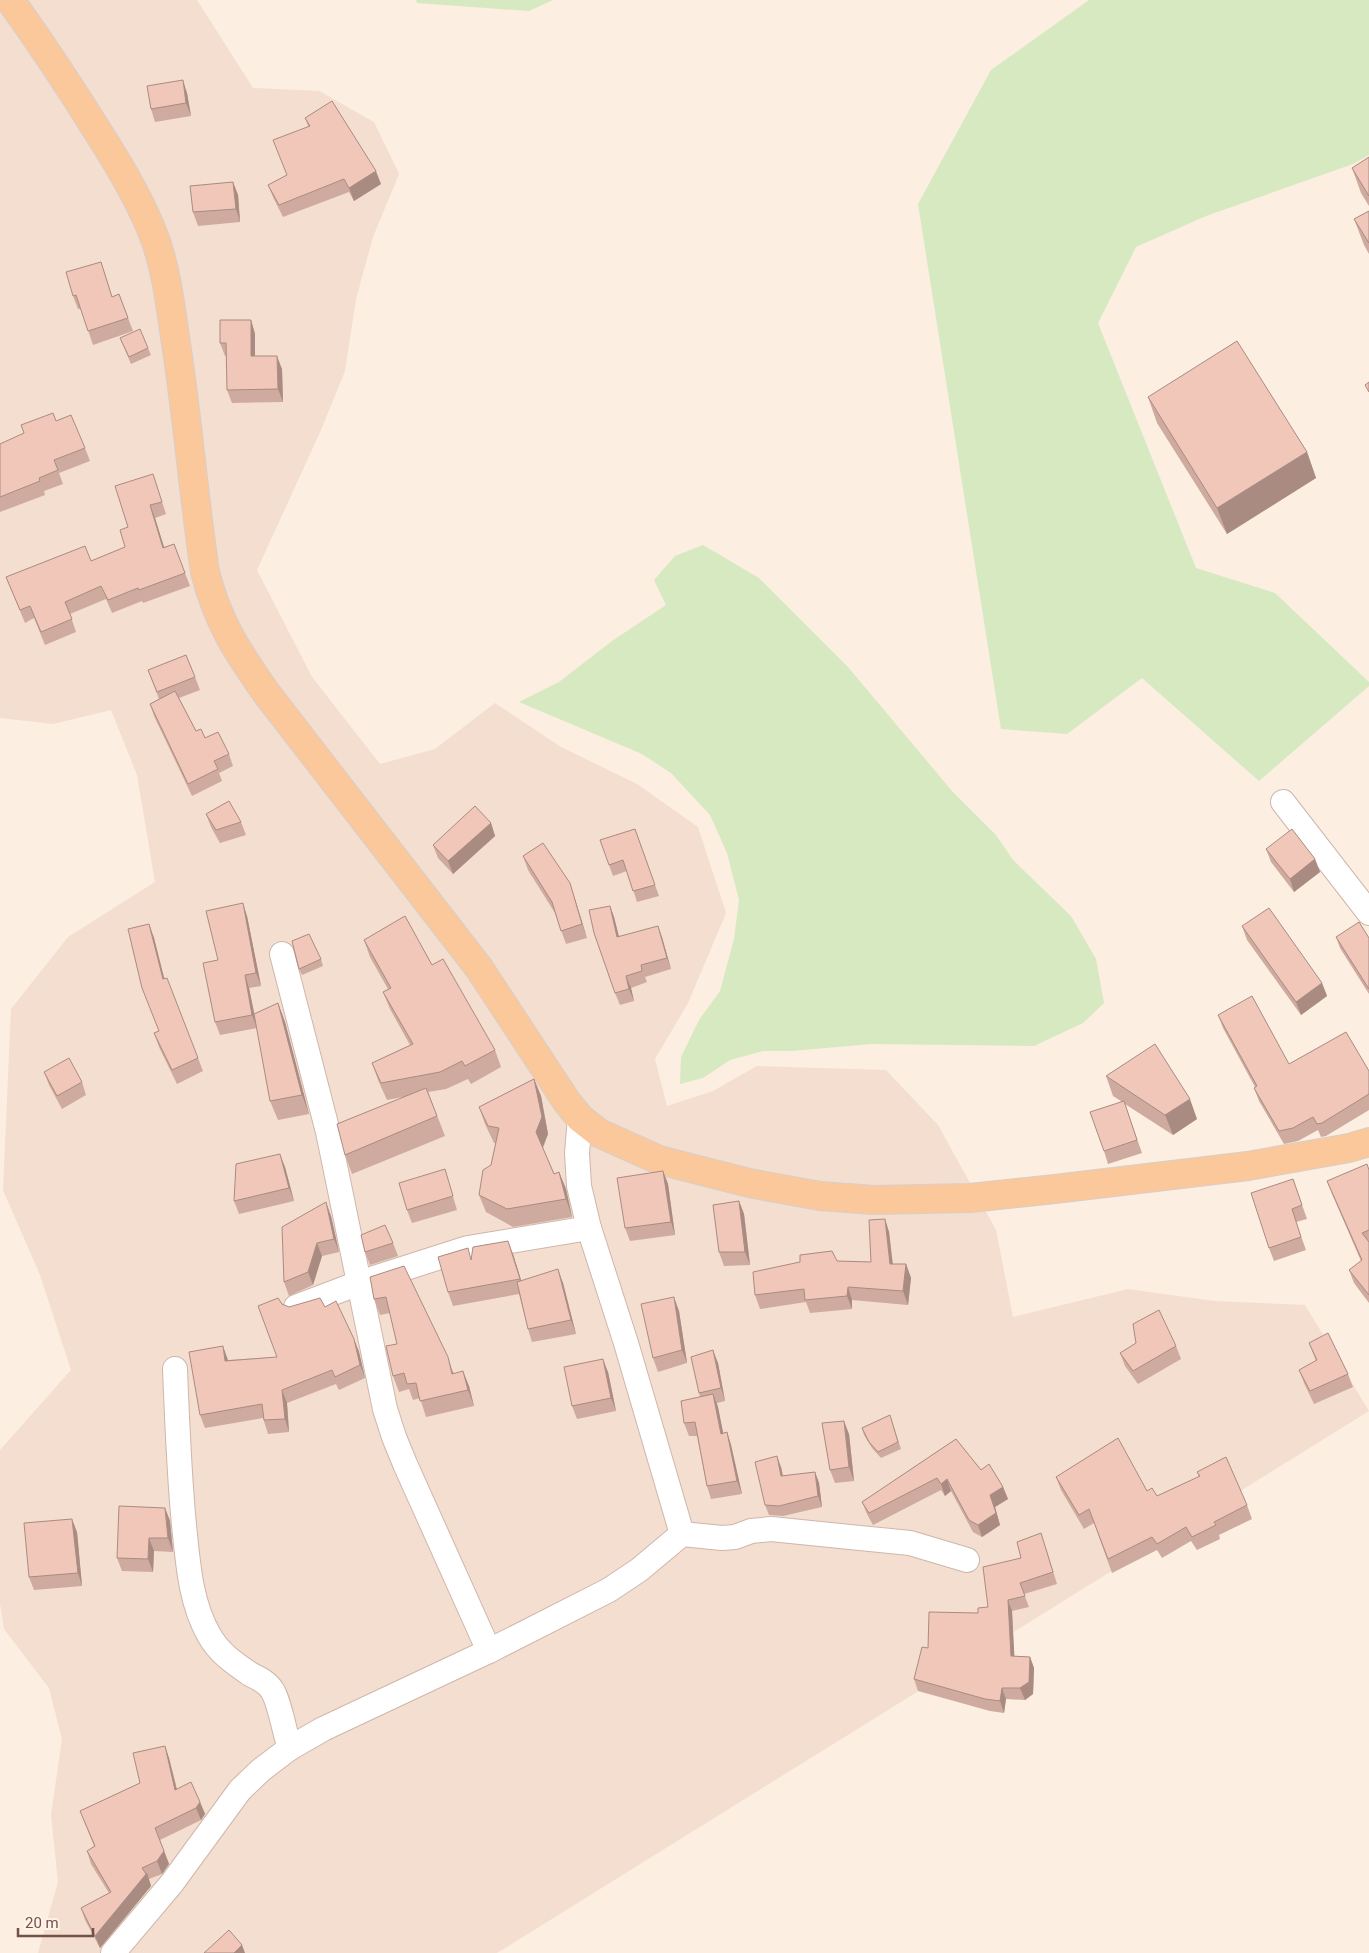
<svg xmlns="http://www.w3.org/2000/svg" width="1369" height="1953" viewBox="0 0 1369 1953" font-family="Roboto,sans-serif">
  <rect width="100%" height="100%" fill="#fceee1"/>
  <path fill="#f3ded0" d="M0,0H197L253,88L319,91L374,122L399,174L373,237L356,299L345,371L321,430L257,570L312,677L380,764L435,749L495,703L561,747L637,784L698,827L726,913L688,1003L655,1059L667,1106L713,1091L757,1066L886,1070L938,1125L996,1230L1013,1317L1128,1289L1214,1301L1305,1305L1369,1411L497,1953H38L58,1882L51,1815L62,1739L49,1688L4,1629L0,1604V1450L71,1370L40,1275L3,1190L11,1009L68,937L155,882L137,775L111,710L53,724L0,718Z"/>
  <g fill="#d7e9c0">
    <path d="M416,0H553L529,11L417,3Z"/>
    <path d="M1089,0H1369V155L1353,164L1206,216L1136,247L1098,323L1196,568L1275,593L1369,682V686L1259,781L1142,678L1067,734L1001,729L918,204L991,70Z"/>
    <path d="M703,545L759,578L848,667L952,791L996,835L1013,860L1071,916L1096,959L1104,1003L1083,1023L1034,1046L872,1044L791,1051H763L730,1060L703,1078L680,1084L681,1057L699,1020L720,991L734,939L739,900L727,853L710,815L671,773L642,754L519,702L559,682L612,641L666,605L654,580L675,556Z"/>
  </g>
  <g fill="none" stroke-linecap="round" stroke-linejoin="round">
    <g stroke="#cfb6ab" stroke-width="26">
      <g id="street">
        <path d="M1283,802L1369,913"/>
        <path d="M282,954L328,1132L385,1409L394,1437L405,1464L489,1651"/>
        <path d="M296,1307L359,1283L468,1248L589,1228"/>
        <path d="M175,1369C177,1421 179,1473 184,1525C188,1562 190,1602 209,1635C219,1653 234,1663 250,1674C258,1678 267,1682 272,1690C280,1702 284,1732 290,1748"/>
        <path d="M682,1534L722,1538L735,1537L751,1531L771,1529L910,1543L967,1560"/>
        <path d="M113,1953L172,1883L240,1790L261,1770L290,1748L323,1729L489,1651L609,1590L639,1570L682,1534L626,1343L589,1228L579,1186L577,1153L580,1118"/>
      </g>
    </g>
    <g stroke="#d8cecc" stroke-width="30">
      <path id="primary" d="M10,0C41,43 70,87 98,132C120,166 141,201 155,239C168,275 171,313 177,350C188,424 194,498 205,572C218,623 237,651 267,694L479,968L567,1102L580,1118L599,1133L659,1160L749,1183L820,1196L874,1200L970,1198L1055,1189L1248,1166L1349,1148L1369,1142"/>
    </g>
    <use href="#street" stroke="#fff" stroke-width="24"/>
    <use href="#primary" stroke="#fac89a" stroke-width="28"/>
  </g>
  <g fill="#cfab9f">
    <path d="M187,93L191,116L155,122L151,109Z"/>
    <path d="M305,118L381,184L354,201L349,192L283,217L273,197L268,185L287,175L308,126Z"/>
    <path d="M1369,157V206L1361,193L1352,168Z"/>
    <path d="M233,182L238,195L240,222L198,226L193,212Z"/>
    <path d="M1369,211V254L1364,245L1354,219Z"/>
    <path d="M101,262L112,297L119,294L133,331L93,345L81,309H78L73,296Z"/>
    <path d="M251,320L255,334V356L282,369L283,402L232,403L227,390V356H225L220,343Z"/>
    <path d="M120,338L148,348L151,355L131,364Z"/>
    <path d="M1148,397L1307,452L1316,478L1227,534L1157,423Z"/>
    <path d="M56,421L85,448L90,461L59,473L63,484L44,491L45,495L0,512V444Z"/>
    <path d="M153,474L166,514L155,518L164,547L174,544L190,586L143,603L142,601L112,613L106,599L70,614L76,632L45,645L34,618L25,623L6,577L91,561L125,547L128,527Z"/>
    <path d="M148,670L195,677L200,690L179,698L196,731L229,754L233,766L219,773L222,781L192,796L154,716L150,704L159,699Z"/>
    <path d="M206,814L241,822L246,835L220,843L211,827Z"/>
    <path d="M491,823L495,836L453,874L438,858L433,845Z"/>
    <path d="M635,829L659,896L637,902L627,871L613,876L609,865Z"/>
    <path d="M1266,849L1315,859L1320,872L1294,892L1271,862Z"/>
    <path d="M523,856L574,896L587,938L566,944L555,913L528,870Z"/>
    <path d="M610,906L614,917L619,937L658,926L671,969L645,977L647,982L631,988L634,1001L620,1005L615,993Z"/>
    <path d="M247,916L261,986L249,988L256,1021L278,1003L285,1022L309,1114L278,1120L270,1101L257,1028L220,1035L215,1022L218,960Z"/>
    <path d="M149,924L154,938L164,979L198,1058L203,1071L177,1084L159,1047L154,1033L159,1031Z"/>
    <path d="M1242,926L1322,983L1327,996L1301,1015L1247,940Z"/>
    <path d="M1336,937L1369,938V994L1340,948Z"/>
    <path d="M364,940L432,965L495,1050L501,1067L471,1084L468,1079L446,1089L428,1092L445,1136L352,1174L345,1155L403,1097L387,1100L378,1080L372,1063L410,1045L390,1009L383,992L388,989L370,957Z"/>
    <path d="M321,959L323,966L302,975L299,969Z"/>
    <path d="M1218,1015L1289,1064L1369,1071V1110L1326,1136L1321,1137L1318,1130L1298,1141L1284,1144L1259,1101L1254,1088L1255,1087L1223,1028Z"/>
    <path d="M44,1072L82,1082L86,1095L62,1109L49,1085Z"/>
    <path d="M1106,1076L1197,1119L1173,1135L1125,1104L1142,1153L1108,1164L1104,1151L1121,1101L1113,1096Z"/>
    <path d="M534,1079L541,1096L548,1134L543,1148L554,1174L559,1172L566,1189L572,1217L513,1227L486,1212L479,1195L491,1165L496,1143H494L485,1124L479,1107Z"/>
    <path d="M285,1167L294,1201L239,1214L234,1201Z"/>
    <path d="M1369,1170V1303L1354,1283L1349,1270L1361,1261L1332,1194L1327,1181Z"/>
    <path d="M663,1171L668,1184L675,1235L630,1241L625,1228Z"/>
    <path d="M1293,1179L1307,1219L1296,1222L1306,1250L1274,1261L1269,1248Z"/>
    <path d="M449,1183L457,1210L412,1223L407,1210Z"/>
    <path d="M739,1201L744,1214L750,1265L724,1266L719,1252Z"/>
    <path d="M331,1216L339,1252L322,1256L313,1285L289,1296L284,1282Z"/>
    <path d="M885,1219L889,1232L893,1264H906L911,1278L908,1305L852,1300V1309L810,1313L806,1302L760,1309L755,1295L837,1261L871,1262Z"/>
    <path d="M393,1243L398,1256L370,1265L365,1252Z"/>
    <path d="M513,1254L521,1280L563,1283L576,1334L532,1342L528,1329L519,1294L453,1306L448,1292L472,1258Z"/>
    <path d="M370,1277L454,1373L469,1386L474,1406L426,1417L420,1398L413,1400L409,1389L399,1392L393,1376L397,1344L390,1313L380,1315L374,1299Z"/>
    <path d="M282,1304L289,1307H325L354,1339L359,1352L365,1378L339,1390L336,1384L287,1403L289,1432L268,1434L263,1418L205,1428L200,1415L228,1360L277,1357Z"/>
    <path d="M679,1311L687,1363L658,1372L653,1358Z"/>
    <path d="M1309,1343L1348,1374L1353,1387L1314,1404L1304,1383L1299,1370L1316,1361Z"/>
    <path d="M1176,1346L1181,1359L1138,1384L1125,1366L1120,1353Z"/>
    <path d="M718,1363L725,1401L717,1403L723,1433L727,1432L731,1445L742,1494L711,1499L707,1486L697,1436H689L684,1423L700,1397L699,1393Z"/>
    <path d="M608,1372L616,1411L577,1419L572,1406Z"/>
    <path d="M890,1415L901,1449L881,1458L872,1448L864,1435L862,1428Z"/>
    <path d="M849,1434L854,1481L835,1483L830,1470Z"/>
    <path d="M956,1439L981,1470L1003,1487L1008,1499L995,1507L1000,1525L982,1537L973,1532L951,1491L945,1496L941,1490L873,1525L867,1514L862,1502Z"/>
    <path d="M781,1467L783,1476L815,1472L819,1483L822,1507L783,1516L769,1515L765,1505Z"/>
    <path d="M1197,1472L1247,1505L1252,1519L1219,1535L1220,1539L1197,1550L1191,1541L1162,1558L1157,1550L1112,1573L1094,1523L1084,1529L1061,1490L1056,1477L1147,1491L1157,1496L1199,1477Z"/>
    <path d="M165,1508L170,1521L173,1552L154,1551L153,1572L122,1571L117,1558Z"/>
    <path d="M77,1532L82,1586L34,1590L29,1577Z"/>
    <path d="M1045,1545L1057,1584L1024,1594L1029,1607L1012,1611L1014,1656L1030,1657L1034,1668L1033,1694L1025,1700L1006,1699L1004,1713L990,1711L918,1691L914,1679L928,1648L978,1613L988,1607L1021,1558Z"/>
    <path d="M165,1746L169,1758L177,1789L200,1802L205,1814L201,1820L160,1840L169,1864L162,1874L149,1879L151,1886L100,1948L85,1920L81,1908L109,1893L91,1864L87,1851L94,1846L80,1811L140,1783Z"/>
  </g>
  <g fill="#a98b82">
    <path d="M183,80L187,93L191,116L186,103Z"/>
    <path d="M376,171L381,184L354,201L349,188Z"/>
    <path d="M233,182L238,195L240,222L236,209Z"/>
    <path d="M251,320L255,334V369L251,356Z"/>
    <path d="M277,356L282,369L283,402L278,389Z"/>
    <path d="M1307,452L1316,478L1227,534L1217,508Z"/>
    <path d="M150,505L155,518L168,560L163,548Z"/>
    <path d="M491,823L495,836L453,874L448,861Z"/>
    <path d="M1315,859L1320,872L1294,892L1290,879Z"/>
    <path d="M570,883L574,896L587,938L582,924Z"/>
    <path d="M243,903L247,916L261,986L256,973Z"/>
    <path d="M610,906L614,917L622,949L617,937Z"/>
    <path d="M149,924L154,938L168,993L163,979Z"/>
    <path d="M658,926L662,937L671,969L667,958Z"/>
    <path d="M245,975L249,988L257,1028L252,1015Z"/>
    <path d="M626,976L631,988L634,1001L629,989Z"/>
    <path d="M1322,983L1327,996L1301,1015L1296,1002Z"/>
    <path d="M278,1003L285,1022L309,1114L302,1095Z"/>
    <path d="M534,1079L541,1096L548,1134L542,1149L536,1132Z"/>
    <path d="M1190,1099L1197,1119L1173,1135L1165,1115Z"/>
    <path d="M280,1154L285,1167L294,1201L289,1188Z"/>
    <path d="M663,1171L668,1184L675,1235L671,1222Z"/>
    <path d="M559,1172L566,1189L572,1217L566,1199Z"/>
    <path d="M739,1201L744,1214L750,1265L745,1252Z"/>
    <path d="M326,1202L331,1216L339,1252L334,1239Z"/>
    <path d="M885,1219L889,1232L894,1277L890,1264Z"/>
    <path d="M508,1241L513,1254L525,1293L520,1279Z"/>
    <path d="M317,1243L322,1256L313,1285L308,1272Z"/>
    <path d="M906,1264L911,1278L908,1305L903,1291Z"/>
    <path d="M558,1269L563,1283L576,1334L571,1320Z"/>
    <path d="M848,1287L852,1300V1309L847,1296Z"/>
    <path d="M674,1297L679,1311L687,1363L682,1350Z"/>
    <path d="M354,1339L359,1352L365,1378L360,1365Z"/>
    <path d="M223,1346L228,1360L230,1374L225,1361Z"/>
    <path d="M713,1350L718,1363L725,1401L721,1388Z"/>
    <path d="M448,1357L458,1389L452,1374Z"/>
    <path d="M603,1359L608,1372L616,1411L611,1398Z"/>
    <path d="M463,1371L469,1386L474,1406L468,1390Z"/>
    <path d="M282,1390L287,1403L289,1432L285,1419Z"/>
    <path d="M713,1394L718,1407L726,1447L721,1434Z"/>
    <path d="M844,1421L849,1434L854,1481L849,1467Z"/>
    <path d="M727,1432L731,1445L742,1494L737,1481Z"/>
    <path d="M777,1456L781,1467L785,1487L781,1476Z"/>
    <path d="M815,1472L819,1483L822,1507L818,1496Z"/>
    <path d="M947,1479L951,1491L945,1496L941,1484Z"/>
    <path d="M1003,1487L1008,1499L995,1507L1000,1525L982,1537L978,1525L990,1495Z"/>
    <path d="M165,1508L170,1521L173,1552L168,1538Z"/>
    <path d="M72,1519L77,1532L82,1586L78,1573Z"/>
    <path d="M149,1538L154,1551L153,1572L148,1559Z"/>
    <path d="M1008,1600L1012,1611L1015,1667L1011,1656Z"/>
    <path d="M1030,1657L1034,1668L1033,1694L1025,1700L1020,1688Z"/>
    <path d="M1002,1688L1006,1699L1004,1713L1000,1701Z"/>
    <path d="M165,1746L169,1758L180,1803L175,1790Z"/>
    <path d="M200,1802L205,1814L201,1820L196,1808Z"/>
    <path d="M164,1851L169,1864L162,1874L157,1861Z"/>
    <path d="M147,1873L151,1886L100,1948L95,1936Z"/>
    <path d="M242,1945L245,1953H234Z"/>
  </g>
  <g fill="#f1c7b9" stroke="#a98b82">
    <path d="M183,80L186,103L151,109L147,86Z"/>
    <path d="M332,101L376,171L349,188L344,179L279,205L268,185L287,175L273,140L310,126L305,118Z"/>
    <path d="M1369,157V196L1352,168Z"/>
    <path d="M233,182L236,209L193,212L190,186Z"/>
    <path d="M1369,211V243L1354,219Z"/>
    <path d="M101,262L112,297L119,294L128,318L88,331L76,295L73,296L66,272Z"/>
    <path d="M220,320H251V356H277L278,389L227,390L226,343H220Z"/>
    <path d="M140,329L148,348L129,357L120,338Z"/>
    <path d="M1237,341L1307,452L1217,508L1148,397Z"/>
    <path d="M1369,382V392L1365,385Z"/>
    <path d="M53,413L56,421L71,415L85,448L54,460L58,470L39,478L40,481L0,497V444L24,433L21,425Z"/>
    <path d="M153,474L162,502L150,505L163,548L174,544L185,573L139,590L138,588L108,600L101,586L65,602L72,619L41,632L30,606L20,610L6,577L85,546L91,561L125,547L120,530L128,527L115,486Z"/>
    <path d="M186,655L195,677L157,692L148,670Z"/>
    <path d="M175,691L196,731L201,729L205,738L218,732L229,754L214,761L218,769L188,784L150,704Z"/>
    <path d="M229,801L241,822L216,830L206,814Z"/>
    <path d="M475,806L491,823L448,861L433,845Z"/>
    <path d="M635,829L655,885L633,891L623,860L609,865L600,840Z"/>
    <path d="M1292,829L1315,859L1290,879L1266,849Z"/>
    <path d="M543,843L570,883L582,924L561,931L552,902L523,856Z"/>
    <path d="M243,903L256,973L245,975L252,1015L215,1022L203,963L218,960L206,911Z"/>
    <path d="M610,906L617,937L658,926L667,958L641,965L642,971L626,976L629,989L615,993L594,933L589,910Z"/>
    <path d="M1269,908L1322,983L1296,1002L1242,926Z"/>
    <path d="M405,916L432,965L443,959L495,1050L465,1066L462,1061L440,1072L381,1083L372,1063L413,1044L383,992L391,988L364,940Z"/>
    <path d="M1359,922L1369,938V989L1336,937Z"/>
    <path d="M149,924L163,979L167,978L198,1058L172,1070L154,1033L159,1031L142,988L128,929Z"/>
    <path d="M309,934L321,959L299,969L292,941Z"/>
    <path d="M1252,996L1289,1064L1346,1032L1369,1071V1094L1322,1123L1317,1124L1313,1117L1293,1128L1279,1131L1254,1088L1257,1086L1218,1015Z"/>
    <path d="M278,1003L302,1095L270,1101L254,1014Z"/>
    <path d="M1155,1044L1190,1099L1165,1115L1106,1076Z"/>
    <path d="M69,1058L82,1082L57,1096L44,1072Z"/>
    <path d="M534,1079L542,1117L536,1132L554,1174L559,1172L566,1199L507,1209L479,1195L483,1170L491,1165L499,1128L488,1126L479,1107Z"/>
    <path d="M426,1088L437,1116L345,1155L337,1124Z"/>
    <path d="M1124,1101L1137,1140L1104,1151L1090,1112Z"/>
    <path d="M280,1154L289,1188L234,1201L236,1164Z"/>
    <path d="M1367,1164L1369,1170V1230L1362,1233L1369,1242V1295L1349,1270L1362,1260L1327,1181Z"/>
    <path d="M445,1169L453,1196L407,1210L399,1183Z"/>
    <path d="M663,1171L671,1222L625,1228L617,1178Z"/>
    <path d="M1293,1179L1302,1205L1292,1209L1301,1237L1269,1248L1251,1193Z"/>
    <path d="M739,1201L745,1252H719L713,1205Z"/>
    <path d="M326,1202L334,1239L317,1243L308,1272L284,1282L282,1227Z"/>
    <path d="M885,1219L890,1264H906L903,1291L848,1287L847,1296L805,1300L804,1289L755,1295L753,1272L800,1262V1255L832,1251L837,1261L871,1262L869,1220Z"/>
    <path d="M385,1225L393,1243L365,1252L361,1235Z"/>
    <path d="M508,1241L520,1279L448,1292L438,1257L468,1248L471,1260L473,1247Z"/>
    <path d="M404,1266L448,1357L452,1374L463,1371L468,1390L420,1401L416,1383L407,1384L404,1373L393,1376L386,1346L397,1344L386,1297L374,1299L370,1277Z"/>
    <path d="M558,1269L571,1320L528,1329L517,1282Z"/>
    <path d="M674,1297L682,1350L653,1358L641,1304Z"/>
    <path d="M278,1298L282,1304L289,1307L320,1298L325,1307L336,1301L354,1339L360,1365L335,1377L332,1370L282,1390L285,1419L264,1420L262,1404L200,1415L189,1352L223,1346L225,1361L277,1357L258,1306Z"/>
    <path d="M1159,1310L1176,1346L1133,1371L1120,1353L1136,1343L1133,1324Z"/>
    <path d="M1328,1333L1348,1374L1310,1391L1299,1370L1317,1360L1309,1343Z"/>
    <path d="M713,1350L721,1388L699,1393L691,1357Z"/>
    <path d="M603,1359L611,1398L572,1406L564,1367Z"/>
    <path d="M713,1394L721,1434L727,1432L737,1481L707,1486L695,1422L684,1423L681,1401Z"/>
    <path d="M890,1415L898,1442L878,1452L869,1442L862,1428Z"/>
    <path d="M844,1421L849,1467L830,1470L822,1423Z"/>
    <path d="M1118,1438L1147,1491L1152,1488L1157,1496L1200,1476L1197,1472L1226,1457L1247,1505L1214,1522L1216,1525L1192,1537L1186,1527L1157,1544L1152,1537L1108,1559L1089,1509L1079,1515L1056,1477Z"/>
    <path d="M956,1439L981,1470L989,1464L1003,1487L990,1495L996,1513L978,1525L969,1520L947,1479L941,1484L937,1478L869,1513L862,1502Z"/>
    <path d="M777,1456L781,1476L815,1472L818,1496L779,1506L765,1505L755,1462Z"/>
    <path d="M119,1506L165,1508L168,1538H149L148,1559L117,1558Z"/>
    <path d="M72,1519L78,1573L29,1577L24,1523Z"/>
    <path d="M1041,1533L1053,1572L1020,1583L1025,1596L1008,1600L1011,1656L1030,1657L1029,1682L1020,1688H1002L1000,1701L985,1699L914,1679L922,1647L928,1648L929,1612L978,1613V1608L988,1607L983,1567L1021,1558L1017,1542Z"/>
    <path d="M165,1746L175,1790L191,1782L200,1802L196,1808L155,1828L164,1851L157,1861L142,1868L146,1874L147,1873L95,1936L81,1908L111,1892L87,1851L95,1846L80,1811L140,1783L133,1753Z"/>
    <path d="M229,1930L242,1945L234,1953H204Z"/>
  </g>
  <path d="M18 1928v8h75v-8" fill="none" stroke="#735149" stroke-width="2.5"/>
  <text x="25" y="1928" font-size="15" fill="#735149" stroke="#fff2e7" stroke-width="4" paint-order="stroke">20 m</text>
</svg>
